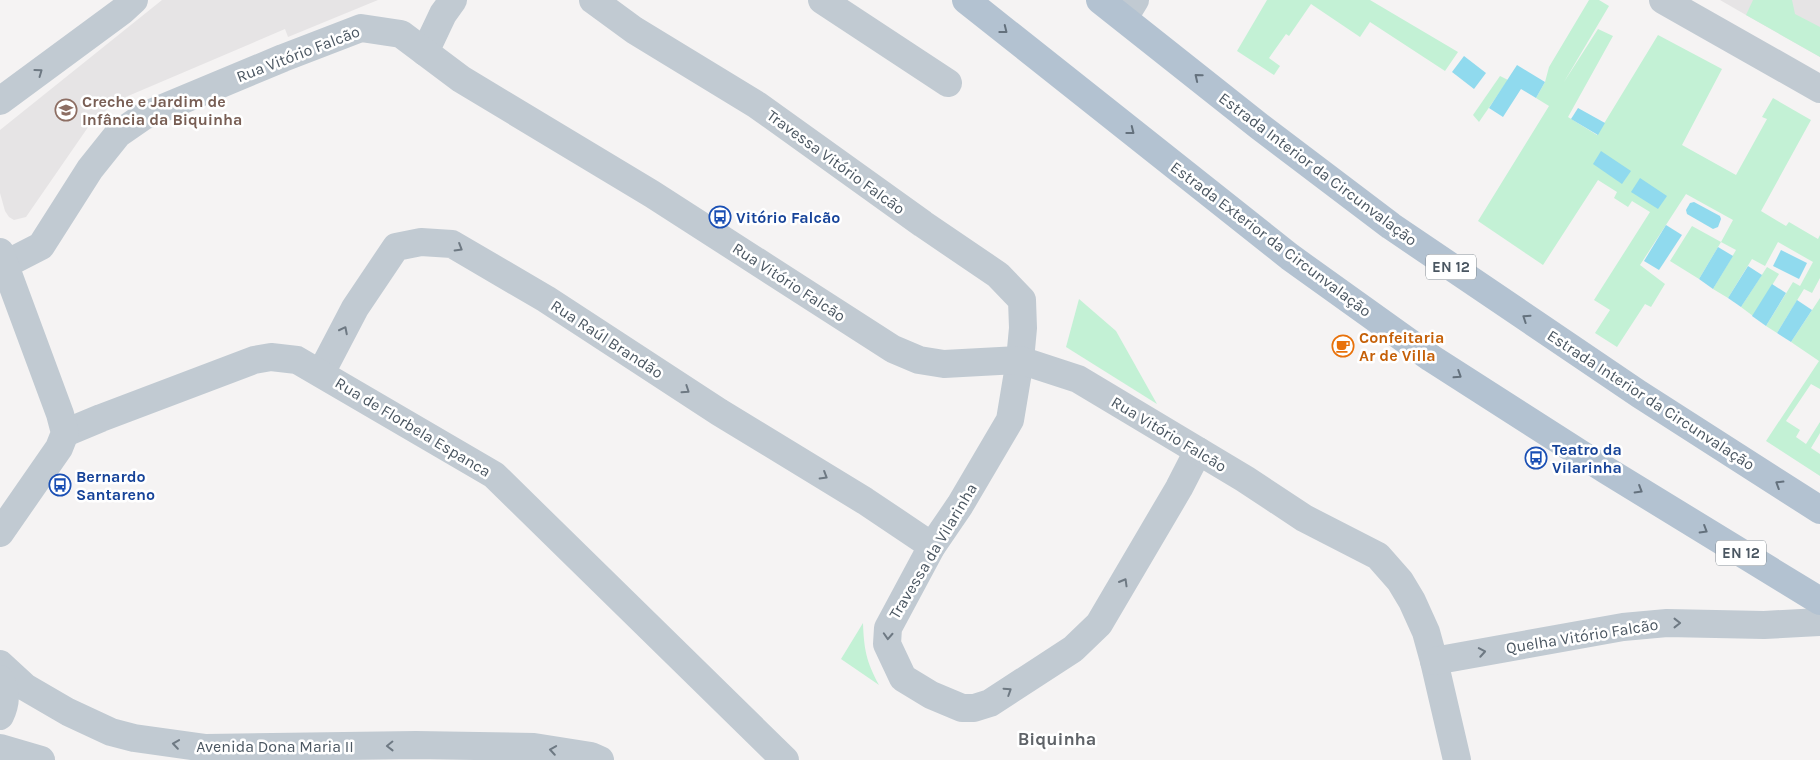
<svg xmlns="http://www.w3.org/2000/svg" width="1820" height="760" viewBox="0 0 1820 760" font-family="Karla,sans-serif">
  <rect width="100%" height="100%" fill="#f5f3f3"/>
  <g fill="#e6e4e5">
    <path d="M162,0H378L288,37L285,29L121,99L93,120L26,217L14,220L9,217L5,211L0,193V130Z"/>
    <path d="M1720,0H1820V57L1746,15Z"/>
  </g>
  <g fill="#c3f1d5">
    <path d="M1267,0H1370L1458,52L1445,71L1370,22L1360,37L1311,4L1289,36L1286,34L1269,58L1280,66L1274,75L1237,51Z"/>
    <path d="M1589,0H1599L1609,6L1564,82L1598,29L1613,36L1568,117L1597,135L1658,35L1722,69L1682,145L1736,175L1767,119L1762,117L1773,98L1811,120L1761,211L1786,226L1789,222L1818,239L1820,235V278L1812,293L1804,289L1777,333L1766,326L1793,282L1800,286L1813,262L1778,242L1765,266L1752,259L1728,298L1713,289L1736,250L1721,242L1699,279L1670,261L1692,226L1721,242L1733,220L1686,194L1640,265L1665,284L1651,307L1645,304L1617,347L1595,333L1610,310L1594,300L1650,212L1632,201L1628,207L1614,198L1617,192L1598,180L1543,265L1478,221L1549,106L1536,98L1545,82L1549,67Z"/>
    <path d="M1753,0H1792L1795,14L1820,27V57L1746,15Z"/>
    <path d="M1500,76L1508,80L1479,122L1473,115Z"/>
    <path d="M1767,267L1779,274L1753,316L1741,307Z"/>
    <path d="M1820,298V389L1811,384L1786,421L1800,430L1796,437L1806,444L1820,422V433L1811,448L1820,454V476L1766,441L1819,361L1791,342Z"/>
    <path d="M1079,299L1116,331L1157,404L1066,347Z"/>
    <path d="M863,623C864,649 866,661 879,685L841,659Z"/>
  </g>
  <g fill="#90daee">
    <path d="M1464,56L1486,73L1474,89L1452,72Z"/>
    <path d="M1517,65L1545,82L1536,98L1521,89L1503,117L1489,108Z"/>
    <path d="M1578,108L1605,123L1598,135L1571,119Z"/>
    <path d="M1601,151L1631,171L1622,184L1593,164Z"/>
    <path d="M1640,178L1667,196L1658,209L1631,192Z"/>
    <path d="M1694,202L1720,216L1721,219L1718,227L1713,229L1687,214L1686,210L1690,203Z"/>
    <path d="M1666,225L1682,235L1659,270L1644,261Z"/>
    <path d="M1718,247L1733,256L1713,289L1699,279Z"/>
    <path d="M1781,250L1807,263L1799,279L1773,266Z"/>
    <path d="M1748,266L1762,275L1741,307L1728,298Z"/>
    <path d="M1772,284L1786,293L1766,326L1752,316Z"/>
    <path d="M1797,300L1812,310L1791,342L1777,333Z"/>
  </g>
  <g fill="none" stroke-linecap="round" stroke-linejoin="round">
    <g stroke="#c1cad2" stroke-width="28">
      <path d="M593,0L634,30L757,105L923,224L998,275L1022,300L1023,328L1020,360L1010,420L960,505L932,546L888,628L887,644L903,678L931,695L962,708H974L990,703L1073,649L1099,624L1179,488L1198,451"/>
      <path d="M822,0L948,83"/>
      <path d="M1663,0L1820,89"/>
      <path d="M1124,18L1135,0"/>
      <path d="M425,52L443,14L453,0"/>
      <path d="M4,265L41,246L90,169L118,134L144,116L283,58L361,28L401,34L461,79L652,194L893,349L919,360L944,364L1020,360L1078,379L1245,479L1304,518L1378,556L1400,581L1412,601L1426,632L1434,661L1457,760"/>
      <path d="M321,373L355,308L396,247L421,242L452,244L546,299L719,412L865,501L932,546"/>
      <path d="M65,433L101,418L254,360L271,357L297,360L494,475L785,760"/>
      <path d="M1434,661L1623,627L1667,623L1764,625L1820,622"/>
    </g>
    <g stroke="#c1cad2" stroke-width="28">
      <path d="M0,101L122,11L134,0"/>
      <path d="M0,252L60,414L65,433L59,448L0,533"/>
      <path d="M0,664L25,687L68,712L111,732L134,738L206,748L416,745L534,747L591,756L600,760"/>
      <path d="M0,679C7,693 6,703 0,716"/>
      <path d="M0,748L41,760"/>
    </g>
    <g stroke="#b3c2d1" stroke-width="28">
      <path d="M966,0L1290,257L1431,358L1606,470L1820,601"/>
      <path d="M1100,0L1259,126L1391,226L1639,394L1820,510"/>
    </g>
  </g>
  <defs><path id="oneway-chevron" d="M-2-3.5L2.5 0L-2 3.5" fill="none" stroke-width="1.6" stroke-linecap="round" stroke-linejoin="round" transform="scale(1.25)"/></defs>
  <g stroke="#64717d">
    <use href="#oneway-chevron" transform="translate(1004 30) rotate(38)"/>
    <use href="#oneway-chevron" transform="translate(1198 77) rotate(-141)"/>
    <use href="#oneway-chevron" transform="translate(1131 131) rotate(38)"/>
    <use href="#oneway-chevron" transform="translate(1526 318) rotate(-146)"/>
    <use href="#oneway-chevron" transform="translate(1458 375) rotate(33)"/>
    <use href="#oneway-chevron" transform="translate(1779 484) rotate(-148)"/>
    <use href="#oneway-chevron" transform="translate(1639 490) rotate(31)"/>
    <use href="#oneway-chevron" transform="translate(1704 530) rotate(31)"/>
  </g>
  <g stroke="#6e7983">
    <use href="#oneway-chevron" transform="translate(39 72) rotate(-36)"/>
    <use href="#oneway-chevron" transform="translate(459 248) rotate(31)"/>
    <use href="#oneway-chevron" transform="translate(344 330) rotate(-63)"/>
    <use href="#oneway-chevron" transform="translate(686 390) rotate(34)"/>
    <use href="#oneway-chevron" transform="translate(824 476) rotate(31)"/>
    <use href="#oneway-chevron" transform="translate(1124 582) rotate(-60)"/>
    <use href="#oneway-chevron" transform="translate(1677 623)"/>
    <use href="#oneway-chevron" transform="translate(888 636) rotate(93)"/>
    <use href="#oneway-chevron" transform="translate(1482 652) rotate(-10)"/>
    <use href="#oneway-chevron" transform="translate(1008 691) rotate(-33)"/>
    <use href="#oneway-chevron" transform="translate(176 744) rotate(-172)"/>
    <use href="#oneway-chevron" transform="translate(390 746) rotate(179)"/>
    <use href="#oneway-chevron" transform="translate(553 750) rotate(-171)"/>
  </g>
  <defs>
    <g id="school-ring" transform="scale(1.125)"><circle r="9.5" fill="#fff" stroke="#8d6e63" stroke-width="1.5"/><path d="M0-5L7-2L0 1L-7-2ZM-4 1L0 2.5L4 1V4Q0 6-4 4Z" fill="#8d6e63"/></g>
    <g id="bus-ring" transform="scale(1.125)"><circle r="9.5" fill="#fff" stroke="#1a4fb4" stroke-width="1.5"/><path d="M-5-6H5V4H4V6H2V4H-2V6H-4V4H-5ZM-3.5-4V0h7V-4ZM-3.5 1.2v1.5H-2V1.2ZM2 1.2v1.5H3.5V1.2Z" fill="#1a4fb4"/></g>
    <g id="cafe-ring" transform="scale(1.125)"><circle r="9.5" fill="#fff" stroke="#e8710a" stroke-width="1.5"/><path d="M-5.5-4.5H6V0H3Q3 3.5 0 3.5H-2.5Q-5.5 3.5-5.5 0ZM3-3.2v2h1.7v-2ZM-6 4.5H4V6H-6Z" fill="#e8710a"/></g>
  </defs>
  <g fill-rule="evenodd">
    <use href="#school-ring" x="66" y="110"/>
    <use href="#bus-ring" x="720" y="217"/>
    <use href="#cafe-ring" x="1343" y="346"/>
    <use href="#bus-ring" x="1536" y="458"/>
    <use href="#bus-ring" x="60" y="485"/>
  </g>
  <g text-anchor="middle" dominant-baseline="central" stroke-width="5" stroke-linejoin="round" paint-order="stroke">
    <g fill="#fff" stroke="#808990" stroke-width="1">
      <rect x="1426" y="254.5" width="50" height="25" rx="4"/>
      <rect x="1716" y="540.5" width="50" height="25" rx="4"/>
    </g>
    <g font-size="15" font-weight="bold" fill="#4a5661">
      <text x="1451" y="267">EN 12</text>
      <text x="1741" y="553">EN 12</text>
    </g>
    <g font-size="16" fill="#4a5661" stroke="#fff">
      <text transform="translate(298 54) rotate(-21)">Rua Vitório Falcão</text>
      <text transform="translate(836 162) rotate(36)">Travessa Vitório Falcão</text>
      <text transform="translate(1318 169) rotate(37)">Estrada Interior da Circunvalação</text>
      <text transform="translate(1271 239) rotate(37)">Estrada Exterior da Circunvalação</text>
      <text transform="translate(789 282) rotate(33)">Rua Vitório Falcão</text>
      <text transform="translate(607 339) rotate(33)">Rua Raúl Brandão</text>
      <text transform="translate(1651 400) rotate(33)">Estrada Interior da Circunvalação</text>
      <text transform="translate(413 427) rotate(31)">Rua de Florbela Espanca</text>
      <text transform="translate(1169 434) rotate(31)">Rua Vitório Falcão</text>
      <text transform="translate(933 551) rotate(-59)">Travessa da Vilarinha</text>
      <text transform="translate(1582 636) rotate(-9)">Quelha Vitório Falcão</text>
      <text x="275" y="746">Avenida Dona Maria II</text>
    </g>
    <g font-size="16" font-weight="bold" fill="#785e54" stroke="#fff" text-anchor="start">
      <text x="82" y="101">Creche e Jardim de<tspan x="82" dy="18">Infância da Biquinha</tspan></text>
    </g>
    <g font-size="16" font-weight="bold" fill="#164399" stroke="#fff" text-anchor="start">
      <text x="736" y="217">Vitório Falcão</text>
      <text x="1552" y="449">Teatro da<tspan x="1552" dy="18">Vilarinha</tspan></text>
      <text x="76" y="476">Bernardo<tspan x="76" dy="18">Santareno</tspan></text>
    </g>
    <g font-size="16" font-weight="bold" fill="#c56008" stroke="#fff" text-anchor="start">
      <text x="1359" y="337">Confeitaria<tspan x="1359" dy="18">Ar de Villa</tspan></text>
    </g>
    <g font-size="18" font-weight="bold" fill="#5f6368" stroke="#fff">
      <text x="1057" y="739">Biquinha</text>
    </g>
  </g>
</svg>
